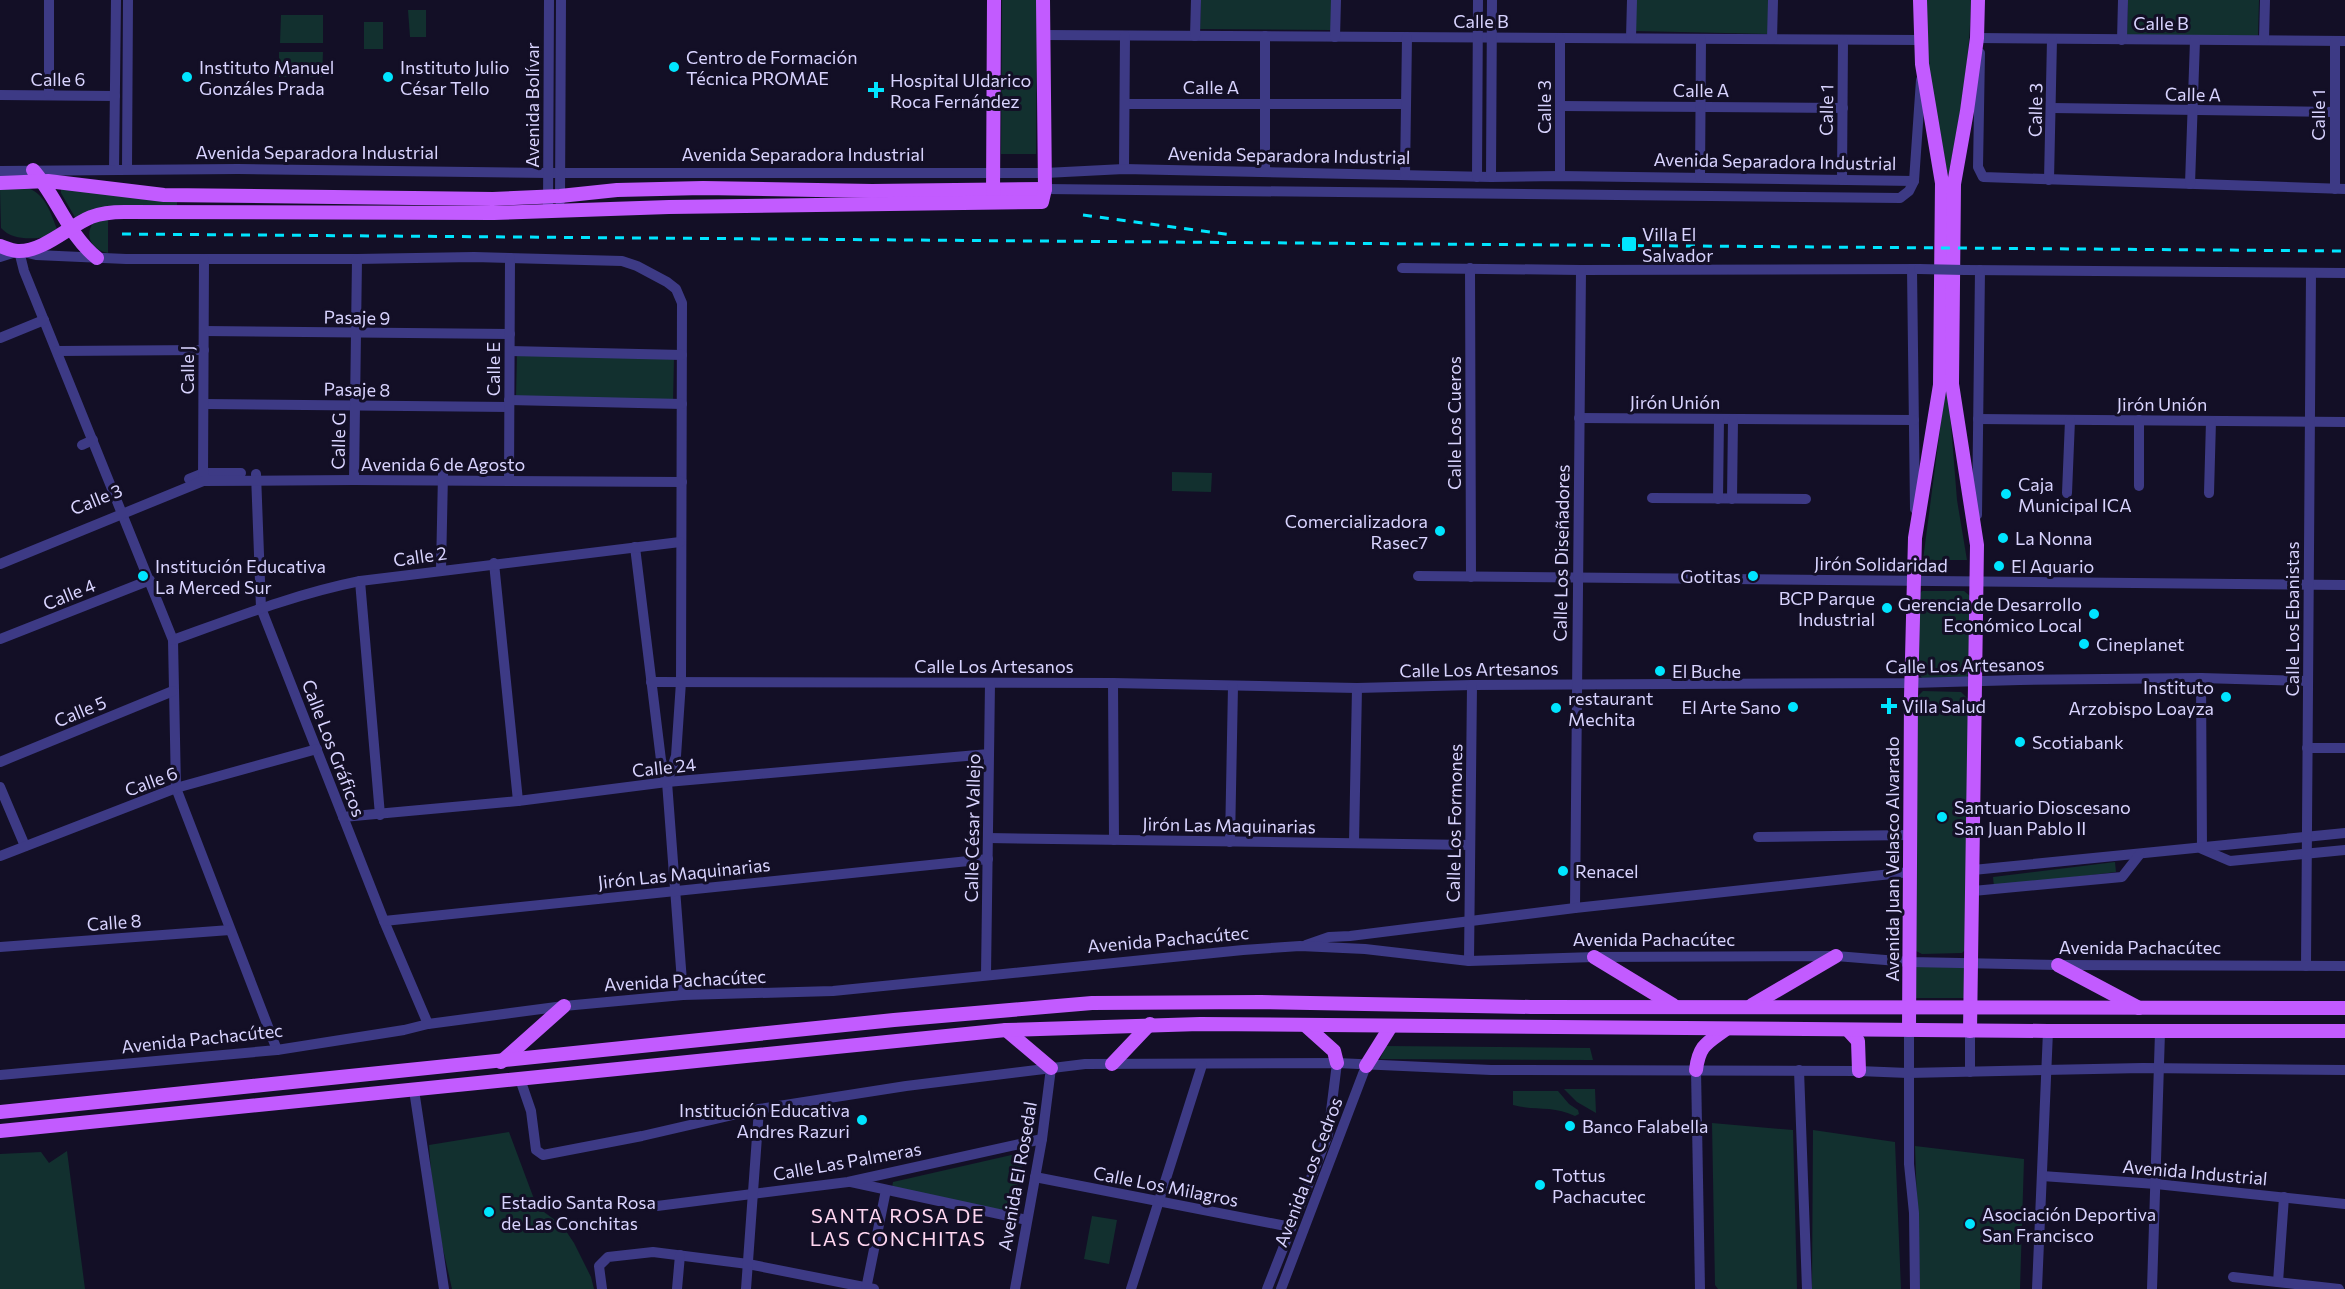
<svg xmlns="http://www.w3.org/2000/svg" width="2345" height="1289" viewBox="0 0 2345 1289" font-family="Commissioner,sans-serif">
  <rect width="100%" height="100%" fill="#130f26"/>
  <g fill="#12302f">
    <path d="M1002,0H1037L1036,154H1001Z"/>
    <path d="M1201,0H1331V30L1200,29Z"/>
    <path d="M1636,0H1768V34L1635,31Z"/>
    <path d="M1927,0H1971C1970,60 1960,117 1948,176L1927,63Z"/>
    <path d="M2128,0H2259L2258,36L2127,35Z"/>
    <path d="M408,10H426V37H410Z"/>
    <path d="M281,15H323V43H280Z"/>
    <rect x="364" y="22" width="19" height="27"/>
    <path d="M279,52H323L322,77H279Z"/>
    <path d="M65,186L149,200L177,202V206L76,219L61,193V188Z"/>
    <path d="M25,187C45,193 50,211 57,229L51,237C34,238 14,242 1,228L0,189Z"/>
    <path d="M108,218V253C92,250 84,236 93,223Z"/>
    <path d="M517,354L674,358L673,401L516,396Z"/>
    <path d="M1947,375L1957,500L1967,560H1923Z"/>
    <path d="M1172,472L1212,473L1211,492L1172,491Z"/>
    <path d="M1922,591H1964L1970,596V670L1967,677L1922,678L1917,671L1919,595Z"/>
    <path d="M1923,691L1961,692L1969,700L1966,949L1962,953L1922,954L1916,951L1914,945L1915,699Z"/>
    <path d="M2115,862L2116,872L1994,887L1993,877Z"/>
    <path d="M1914,967H1967L1966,998H1913Z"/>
    <path d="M1386,1046L1590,1048L1593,1060L1380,1059Z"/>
    <path d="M1564,1089H1595L1596,1113L1577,1102Z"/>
    <path d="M1513,1091H1558L1569,1104L1578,1110L1579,1114L1575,1116C1553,1105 1535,1111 1513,1105Z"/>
    <path d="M1712,1123L1793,1130L1797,1289H1718L1715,1285Z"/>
    <path d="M1813,1130L1895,1142L1901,1289H1812Z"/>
    <path d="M509,1132L537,1207L562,1225L574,1243L591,1277L594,1289H452L434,1209L429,1145Z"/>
    <path d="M1915,1146L2024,1159L2020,1289H1920Z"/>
    <path d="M67,1151L85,1289H0V1154L41,1152L49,1163Z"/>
    <path d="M1020,1153L1024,1158L1011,1212L892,1188L893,1182Z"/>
    <path d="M1092,1216L1117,1220L1109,1264L1084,1259Z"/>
  </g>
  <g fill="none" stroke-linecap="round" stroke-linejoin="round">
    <g stroke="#3d3a85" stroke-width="10">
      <path d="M1043,35L1920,40"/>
      <path d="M1195,36L1196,0"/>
      <path d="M1335,37L1336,0"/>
      <path d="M1560,38V176"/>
      <path d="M1631,38L1632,0"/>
      <path d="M1977,38L2345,41"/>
      <path d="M1772,39L1773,0"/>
      <path d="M2122,40L2123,0"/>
      <path d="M2264,40L2265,0"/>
      <path d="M1980,53L1978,167L1983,177L2345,189"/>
      <path d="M0,95L115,96"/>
      <path d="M49,95V0"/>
      <path d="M1125,104H1406"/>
      <path d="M1560,106L1843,108"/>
      <path d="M2052,108L2335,112"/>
      <path d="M127,169L128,0"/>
      <path d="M1124,169L1125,36"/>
      <path d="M114,170L116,0"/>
      <path d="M0,171L238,169L548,173H1045L1124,169L1491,177L1560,176L1914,181"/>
      <path d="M1265,172V36"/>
      <path d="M1405,175L1407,37"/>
      <path d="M1477,177L1478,0"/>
      <path d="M1491,177L1492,0"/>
      <path d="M1700,177L1701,39"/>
      <path d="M1842,180L1843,40"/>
      <path d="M2049,180L2052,39"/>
      <path d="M2190,184L2195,40"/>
      <path d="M1045,189L1900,198L1909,191L1914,181L1921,80"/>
      <path d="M2335,189V41"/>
      <path d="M560,201L561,0"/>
      <path d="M548,211L549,0"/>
      <path d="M19,251L24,271L173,640L176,788L277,1050"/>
      <path d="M0,257L19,251L36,255L126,259H357L474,257L622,261L637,266L667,282L676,289L682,303L681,682L676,756L667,782"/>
      <path d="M1402,268L1581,270L1919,269"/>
      <path d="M1470,268L1471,577"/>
      <path d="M1912,269L1915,509"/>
      <path d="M1965,270L2345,273"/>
      <path d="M204,331L510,334"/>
      <path d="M0,338L44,320"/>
      <path d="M57,351L204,350"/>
      <path d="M510,351L682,355"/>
      <path d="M509,400L682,404"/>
      <path d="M204,404L509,407"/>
      <path d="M1579,418L1914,420"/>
      <path d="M1978,419L2345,422"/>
      <path d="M82,445L93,440"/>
      <path d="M256,474L261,608L384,921L428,1024"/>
      <path d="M189,479L204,473H241"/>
      <path d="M203,480L204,259"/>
      <path d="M354,480L357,259"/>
      <path d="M509,481L510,258"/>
      <path d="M2139,486V420"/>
      <path d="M2067,493L2070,420"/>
      <path d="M2209,493L2211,421"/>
      <path d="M1652,498L1806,499"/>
      <path d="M1718,499L1719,419"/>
      <path d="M1732,499L1733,419"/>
      <path d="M1977,515L1980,270"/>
      <path d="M635,547L661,760L667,782L683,995"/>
      <path d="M494,563L518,801"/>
      <path d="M0,564L203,481L354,480L682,482"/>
      <path d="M441,570L443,474"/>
      <path d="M1418,576L2345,585"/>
      <path d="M360,581L380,815"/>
      <path d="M0,639L150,580"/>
      <path d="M173,640C234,618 295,594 360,581L680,542"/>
      <path d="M2201,678L2202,849L2230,861L2345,850"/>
      <path d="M651,682L1113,683L1357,688L1472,685L1911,683L2020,680L2201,678L2308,681"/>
      <path d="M1113,683L1114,840"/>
      <path d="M2307,748H2345"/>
      <path d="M0,762L173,691"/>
      <path d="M0,787L25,846"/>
      <path d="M343,817L518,801L667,782L989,754"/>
      <path d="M1758,837L1910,835"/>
      <path d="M988,838L1470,845"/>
      <path d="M1230,842L1233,686"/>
      <path d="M1354,843L1357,688"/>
      <path d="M0,856L176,788L317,749"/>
      <path d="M1973,870L2345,833"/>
      <path d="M1973,891L2122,877L2140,854"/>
      <path d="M1575,908L1581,270"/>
      <path d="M384,921L988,859"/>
      <path d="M1306,945L1329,937L1350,936L1575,908L1910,872"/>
      <path d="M0,947L230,930"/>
      <path d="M1469,961L1472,685"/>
      <path d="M2306,966L2311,273"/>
      <path d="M986,975L990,683"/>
      <path d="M1909,1030V1164L1914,1213L1915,1289"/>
      <path d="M1696,1070L1700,1289"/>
      <path d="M1799,1070L1807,1289"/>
      <path d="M1970,1072V1031"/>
      <path d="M0,1075L277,1050L404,1030L428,1024L564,1006L683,995L833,991L1243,950L1300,946L1365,949L1469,961L1594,957L1836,956L1910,962L2058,965L2345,966"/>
      <path d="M520,1079L531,1111L536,1150L543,1155L642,1136L759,1109L906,1086L1085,1064L1337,1063L1491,1070L1859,1071L1908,1073L2143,1068L2345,1070"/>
      <path d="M414,1090L444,1289"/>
      <path d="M2042,1176L2156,1184L2345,1204"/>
      <path d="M1035,1177L1291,1227"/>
      <path d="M851,1182L1027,1220"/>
      <path d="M657,1206L848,1182L1042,1139"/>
      <path d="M2233,1277L2339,1289"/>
      <path d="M2278,1282L2284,1197"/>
      <path d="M602,1289L599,1266L608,1257L653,1252L748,1264L874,1289"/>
      <path d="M677,1289L680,1255"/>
      <path d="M746,1289L759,1109"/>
      <path d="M866,1289L886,1190"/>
      <path d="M1015,1289L1042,1139L1051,1068"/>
      <path d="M1131,1289L1202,1065"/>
      <path d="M1267,1289L1328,1135L1337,1063"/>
      <path d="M1281,1289L1366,1066"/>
      <path d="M2037,1289L2048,1031"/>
      <path d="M2152,1289L2160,1032"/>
    </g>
    <g stroke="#c25bff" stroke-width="14">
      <path d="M33,170C57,197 68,235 97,258"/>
      <path d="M0,183L48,181L164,195L493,199L560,196L617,190L703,188L872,191L1045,189"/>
      <path d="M993,196L994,0"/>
      <path d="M0,246C6,248 12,251 18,251C43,252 69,226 91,217C102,213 113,212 124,212L494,213L669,207L1042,202L1045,189L1043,0"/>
      <path d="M1594,957L1673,1005"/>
      <path d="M2058,965L2139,1008"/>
      <path d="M1752,1005L1836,956"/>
      <path d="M1305,1025L1334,1051L1337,1063"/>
      <path d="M1006,1030L1051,1068"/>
      <path d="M1848,1030L1858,1041L1859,1071"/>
      <path d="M1909,1030L1911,697L1915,538L1940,385L1942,183L1922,64L1920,0"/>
      <path d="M1970,1031L1977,545L1952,384L1954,184L1967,111L1977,38L1978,0"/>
      <path d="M501,1062L564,1006"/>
      <path d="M1112,1064L1150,1024"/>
      <path d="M1366,1066L1391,1026"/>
      <path d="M1696,1070C1699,1045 1707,1043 1726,1029"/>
      <path d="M0,1112L894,1020L1092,1003L1261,1002L1531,1007L2345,1008"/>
      <path d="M0,1131L1006,1030L1200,1024L2048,1031H2345"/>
    </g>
    <g stroke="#00e5ff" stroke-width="3" stroke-dasharray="9 8" stroke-linecap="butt">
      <path d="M1083,215L1233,235"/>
      <path d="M122,234L2345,251"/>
    </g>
    <path stroke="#3d3a85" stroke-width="10" d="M1919,269L1965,270"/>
  </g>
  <g fill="#00e5ff" stroke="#130f26" stroke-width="2">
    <circle cx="674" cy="67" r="6"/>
    <circle cx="187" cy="77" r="6"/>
    <circle cx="388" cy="77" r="6"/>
    <path d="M873 81h6v6h6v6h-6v6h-6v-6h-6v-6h6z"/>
    <rect x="1621" y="236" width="16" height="16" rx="3"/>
    <circle cx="2006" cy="494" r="6"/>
    <circle cx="1440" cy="531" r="6"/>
    <circle cx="2003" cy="538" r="6"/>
    <circle cx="1999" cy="566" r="6"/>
    <circle cx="143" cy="576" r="6"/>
    <circle cx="1753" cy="576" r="6"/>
    <circle cx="1887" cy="608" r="6"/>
    <circle cx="2094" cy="614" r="6"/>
    <circle cx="2084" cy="644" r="6"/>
    <circle cx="1660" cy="671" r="6"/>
    <circle cx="2226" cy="697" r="6"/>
    <path d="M1886 697h6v6h6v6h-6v6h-6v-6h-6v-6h6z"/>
    <circle cx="1793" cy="707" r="6"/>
    <circle cx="1556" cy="708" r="6"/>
    <circle cx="2020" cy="742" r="6"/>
    <circle cx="1942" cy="817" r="6"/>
    <circle cx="1563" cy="871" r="6"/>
    <circle cx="862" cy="1120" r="6"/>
    <circle cx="1570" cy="1126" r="6"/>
    <circle cx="1540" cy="1185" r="6"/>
    <circle cx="489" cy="1212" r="6"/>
    <circle cx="1970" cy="1224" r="6"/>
  </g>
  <g text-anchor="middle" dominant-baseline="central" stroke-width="6" stroke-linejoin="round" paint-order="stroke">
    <g font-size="18" fill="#d9d4ff" stroke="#130f26">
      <text x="1481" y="21">Calle B</text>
      <text x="2161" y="23">Calle B</text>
      <text x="58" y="79">Calle 6</text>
      <text x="1211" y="87">Calle A</text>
      <text x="1701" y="90">Calle A</text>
      <text transform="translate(2193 94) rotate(1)">Calle A</text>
      <text transform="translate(532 105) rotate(-90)">Avenida Bolívar</text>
      <text transform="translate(1544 107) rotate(-90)">Calle 3</text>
      <text transform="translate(1826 110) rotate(-89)">Calle 1</text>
      <text transform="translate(2035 110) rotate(-89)">Calle 3</text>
      <text transform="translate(2318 115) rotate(-90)">Calle 1</text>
      <text x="317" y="152">Avenida Separadora Industrial</text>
      <text x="803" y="154">Avenida Separadora Industrial</text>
      <text transform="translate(1289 155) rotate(1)">Avenida Separadora Industrial</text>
      <text transform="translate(1775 161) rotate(1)">Avenida Separadora Industrial</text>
      <text transform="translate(357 317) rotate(1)">Pasaje 9</text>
      <text transform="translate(493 369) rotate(-90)">Calle E</text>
      <text transform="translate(187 370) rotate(-90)">Calle J</text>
      <text transform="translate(357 389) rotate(1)">Pasaje 8</text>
      <text x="1675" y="402">Jirón Unión</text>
      <text x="2162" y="404">Jirón Unión</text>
      <text transform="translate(1454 423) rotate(-90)">Calle Los Cueros</text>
      <text transform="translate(338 441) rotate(-89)">Calle G</text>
      <text x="443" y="464">Avenida 6 de Agosto</text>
      <text transform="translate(96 499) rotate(-22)">Calle 3</text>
      <text transform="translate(1561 553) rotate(-89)">Calle Los Diseñadores</text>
      <text transform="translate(420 556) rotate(-8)">Calle 2</text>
      <text transform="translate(1881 564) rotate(1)">Jirón Solidaridad</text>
      <text transform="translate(69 594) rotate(-22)">Calle 4</text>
      <text transform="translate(2292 619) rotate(-90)">Calle Los Ebanistas</text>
      <text transform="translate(1965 665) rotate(-1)">Calle Los Artesanos</text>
      <text x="994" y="666">Calle Los Artesanos</text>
      <text transform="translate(1479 669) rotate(-1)">Calle Los Artesanos</text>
      <text transform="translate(80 711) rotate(-22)">Calle 5</text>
      <text transform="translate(334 748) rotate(69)">Calle Los Gráficos</text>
      <text transform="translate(664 767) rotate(-6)">Calle 24</text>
      <text transform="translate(151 781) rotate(-20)">Calle 6</text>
      <text transform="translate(1454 823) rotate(-89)">Calle Los Formones</text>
      <text transform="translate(1229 825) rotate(1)">Jirón Las Maquinarias</text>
      <text transform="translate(972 828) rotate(-89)">Calle César Vallejo</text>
      <text transform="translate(1892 859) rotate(-90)">Avenida Juan Velasco Alvarado</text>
      <text transform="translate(684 873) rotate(-6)">Jirón Las Maquinarias</text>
      <text transform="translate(114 922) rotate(-4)">Calle 8</text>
      <text transform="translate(1168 939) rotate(-5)">Avenida Pachacútec</text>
      <text x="1654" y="939">Avenida Pachacútec</text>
      <text x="2140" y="947">Avenida Pachacútec</text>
      <text transform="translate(685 980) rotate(-3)">Avenida Pachacútec</text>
      <text transform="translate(202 1038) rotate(-6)">Avenida Pachacútec</text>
      <text transform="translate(847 1161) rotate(-10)">Calle Las Palmeras</text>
      <text transform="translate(1308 1172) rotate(-69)">Avenida Los Cedros</text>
      <text transform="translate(2195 1172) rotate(5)">Avenida Industrial</text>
      <text transform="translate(1017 1176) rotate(-80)">Avenida El Rosedal</text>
      <text transform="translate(1166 1186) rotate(11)">Calle Los Milagros</text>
    </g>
    <g font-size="18" fill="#d9d4ff" stroke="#130f26" text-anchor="start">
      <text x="686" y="57">Centro de Formación<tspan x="686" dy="21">Técnica PROMAE</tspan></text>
      <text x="199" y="67">Instituto Manuel<tspan x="199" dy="21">Gonzáles Prada</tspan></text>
      <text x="400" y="67">Instituto Julio<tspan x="400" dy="21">César Tello</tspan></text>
      <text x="890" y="80">Hospital Uldarico<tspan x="890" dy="21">Roca Fernández</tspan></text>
      <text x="1642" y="234">Villa El<tspan x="1642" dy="21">Salvador</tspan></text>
      <text x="2018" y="484">Caja<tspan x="2018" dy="21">Municipal ICA</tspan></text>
      <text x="1428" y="521" text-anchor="end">Comercializadora<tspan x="1428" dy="21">Rasec7</tspan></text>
      <text x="2015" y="538">La Nonna</text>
      <text x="155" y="566">Institución Educativa<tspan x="155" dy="21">La Merced Sur</tspan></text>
      <text x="2011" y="566">El Aquario</text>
      <text x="1741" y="576" text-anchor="end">Gotitas</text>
      <text x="1875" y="598" text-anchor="end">BCP Parque<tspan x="1875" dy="21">Industrial</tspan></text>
      <text x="2082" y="604" text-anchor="end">Gerencia de Desarrollo<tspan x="2082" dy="21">Económico Local</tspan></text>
      <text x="2096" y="644">Cineplanet</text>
      <text x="1672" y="671">El Buche</text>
      <text x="2214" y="687" text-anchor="end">Instituto<tspan x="2214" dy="21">Arzobispo Loayza</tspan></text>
      <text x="1568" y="698">restaurant<tspan x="1568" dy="21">Mechita</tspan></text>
      <text x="1902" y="706">Villa Salud</text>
      <text x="1781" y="707" text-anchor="end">El Arte Sano</text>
      <text x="2032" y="742">Scotiabank</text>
      <text x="1954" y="807">Santuario Dioscesano<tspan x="1954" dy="21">San Juan Pablo II</tspan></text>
      <text x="1575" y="871">Renacel</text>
      <text x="850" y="1110" text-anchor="end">Institución Educativa<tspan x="850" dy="21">Andres Razuri</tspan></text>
      <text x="1582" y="1126">Banco Falabella</text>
      <text x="1552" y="1175">Tottus<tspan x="1552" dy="21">Pachacutec</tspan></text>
      <text x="501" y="1202">Estadio Santa Rosa<tspan x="501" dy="21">de Las Conchitas</tspan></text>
      <text x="1982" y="1214">Asociación Deportiva<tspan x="1982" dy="21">San Francisco</tspan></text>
    </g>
    <g font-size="20" letter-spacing="1.5" fill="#ffd6f0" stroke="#130f26">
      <text x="898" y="1215">SANTA ROSA DE<tspan x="898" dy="23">LAS CONCHITAS</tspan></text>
    </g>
  </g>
</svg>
